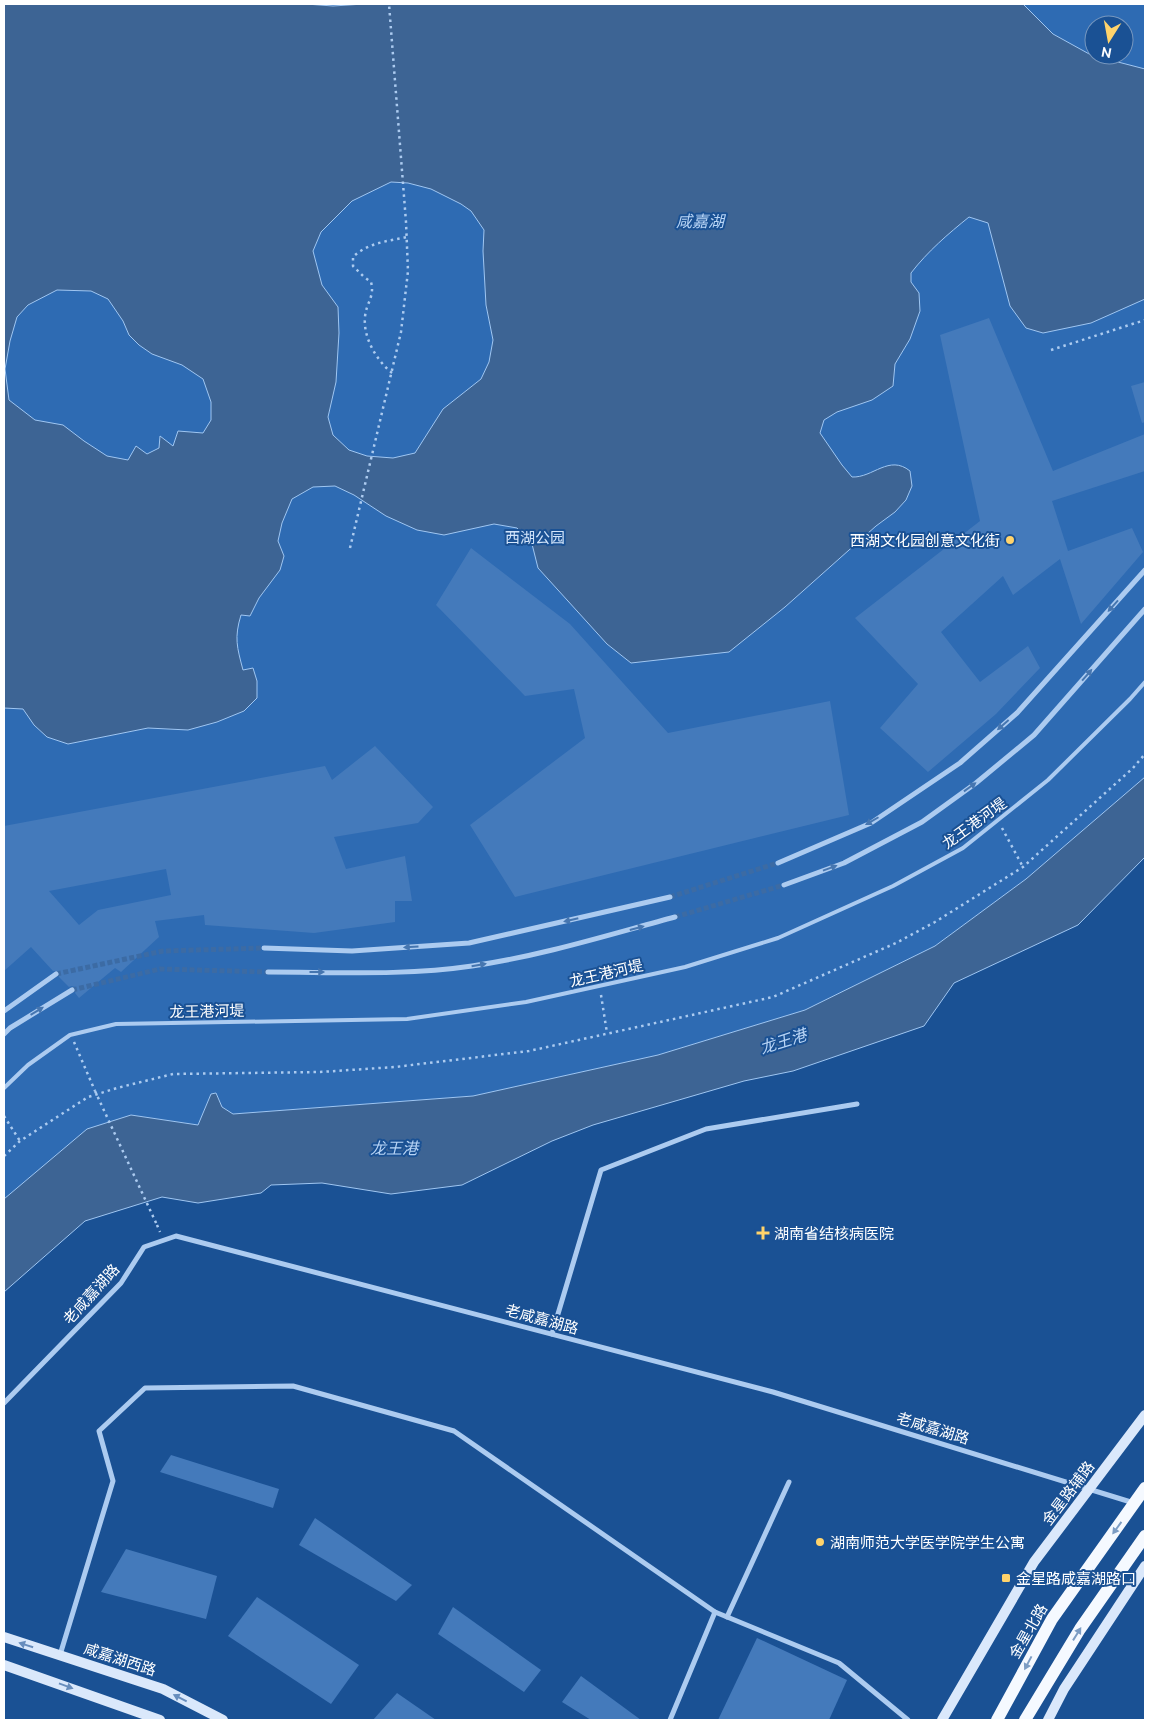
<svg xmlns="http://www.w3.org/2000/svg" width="1149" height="1724" viewBox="0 0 1149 1724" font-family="Ubuntu,'Noto Sans SC',sans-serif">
  <rect width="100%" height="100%" fill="#1a5194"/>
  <path fill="#2e6bb3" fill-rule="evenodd" d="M4,4H1145V777L1026,879L935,946L805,1010L658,1055L473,1096L233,1114L222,1107L216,1093L211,1095L199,1125L131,1115L4,1199ZM1094,25H1124V55H1094Z"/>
  <g fill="#3d6494" stroke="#9fc6f2" fill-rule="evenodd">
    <path d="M4,4H306L333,6L364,4H1023L1053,34L1091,55L1145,69V299L1091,323L1043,333L1026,328L1010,306L988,223L969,217C948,234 928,251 911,273V282L919,293L920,311L910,339L895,364L893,386L872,400L837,412L824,420L820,433L842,465L852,477C873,478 889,454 910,471L912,486L906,500L895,512L876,526L785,607L729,652L631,663L607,644L538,568L532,544L517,528L494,524L444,535L417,530L386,516L354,495L335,486L313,487L292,499L282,523L278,541L284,556L280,570L259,598L250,616L241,615C234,638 237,647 243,670L253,668L257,681V698L244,711L217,722L188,730L148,728L68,744L47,737L34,725L23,709L4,708ZM391,182L408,183L431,189L461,204L471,211L484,230L483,251L486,305L493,340L489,362L481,379L443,409L415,453L393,458L367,456L349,450L333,435L328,417L336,382L339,333L338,307L322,285L313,251L321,232L352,201ZM57,290L91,291L108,299L123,321L129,335L139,345L152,354L182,365L203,379L211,402V420L203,433L178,431L173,446L160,436L159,448L147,454L136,446L128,460L107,456L84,441L63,425L35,420L9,400L5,369L10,341L17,317L28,305Z"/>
    <path d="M1145,777V857L1078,925L954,983L924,1026L793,1071L744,1081L593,1125L552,1141L462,1185L391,1194L322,1183L271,1185L261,1193L198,1203L162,1197L85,1221L4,1292V1199L87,1129L131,1115L198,1125L211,1094L216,1093L222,1107L233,1114L473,1096L658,1055L805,1010L935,946L1026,879Z"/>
  </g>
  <g fill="#447abb" fill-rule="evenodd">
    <path d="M989,318L1053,471L1145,434V471L1052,501L1068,551L1132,528L1143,552L1081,624L1060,559L1013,595L1003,576L941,632L980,682L1028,646L1040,668L996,714L928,772L880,728L918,684L855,618L980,521L940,335Z"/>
    <path d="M1145,382V422L1142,423L1131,386Z"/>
    <path d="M471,548L570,624L668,733L830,701L849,815L515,897L470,825L585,738L574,689L525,696L436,605Z"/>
    <path d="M375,746L433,807L418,823L334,837L346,869L405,856L412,901H395V922L314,933L205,925L204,915L155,921L159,937L121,972L115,968L79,998L75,993L76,990L75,987L72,986L69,987L59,977V971H53L31,947L4,971V826L325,766L332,780ZM166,869L171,895L98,910L79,925L49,891Z"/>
    <path d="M171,1455L279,1489L273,1508L160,1472Z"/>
    <path d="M315,1518L412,1585L396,1601L299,1545Z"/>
    <path d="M126,1549L217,1576L206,1619L101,1592Z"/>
    <path d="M257,1597L359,1665L331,1704L228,1636Z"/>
    <path d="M453,1607L541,1670L524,1692L438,1634Z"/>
    <path d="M757,1638L847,1680L829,1720H718Z"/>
    <path d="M581,1676L641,1720H591L562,1702Z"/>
    <path d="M397,1693L436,1720H373Z"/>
  </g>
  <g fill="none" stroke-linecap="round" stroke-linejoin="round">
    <g stroke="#3c6ba4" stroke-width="5" stroke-dasharray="5 2.5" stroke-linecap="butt">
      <path d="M670,897L778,863"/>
      <path d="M675,917L784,885"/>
      <path d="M56,974L163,951L264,948"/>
      <path d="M72,990L160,969L268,972"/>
    </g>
    <g stroke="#accbf0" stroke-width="2.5" stroke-dasharray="2.5 4" stroke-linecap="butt">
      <path d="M1051,350L1145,320"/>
      <path d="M392,373C376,360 363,337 365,317C366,303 375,297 371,282L363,276L353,266V257C367,243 388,241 407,237"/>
      <path d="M350,548L401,332L408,271L406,222L389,4"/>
      <path d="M1002,828L1023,867"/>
      <path d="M601,995L607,1033"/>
      <path d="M74,1042L95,1091"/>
      <path d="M4,1116L20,1141"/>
      <path d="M4,1156L20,1141L88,1097L117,1088L173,1074L320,1072L395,1067L529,1051L773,997L896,943L935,922L1023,867L1133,768L1145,754"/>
      <path d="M157,1225L160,1232"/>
    </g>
    <path stroke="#accbf0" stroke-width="4" d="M4,1088L28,1065L70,1035L116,1024L407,1019L526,1002L685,967L778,938L893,886L963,848L1048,780L1130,699L1145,682"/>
    <g stroke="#accbf0" stroke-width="5">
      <path d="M778,863L871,823L960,763L1017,713L1145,570"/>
      <path d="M784,885L844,863L922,822L976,783L1034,735L1145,609"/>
      <path d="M264,948L352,951L469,943L670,897"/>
      <path d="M268,972C336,972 405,976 472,966C541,956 608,935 675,917"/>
      <path d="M4,1011L56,974"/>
      <path d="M4,1034L10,1028L72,990"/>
      <path d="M552,1334L601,1170L706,1129L857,1104"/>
      <path d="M4,1403L121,1283L144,1247L176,1236L773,1392L1134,1503"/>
      <path d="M727,1617L789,1482"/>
      <path d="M60,1655L113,1481L99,1431L145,1388L293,1386L454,1431L715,1612L839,1663L908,1720"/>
      <path d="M670,1720L715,1612"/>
    </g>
    <g stroke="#dae8fb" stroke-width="10">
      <path d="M4,1637L163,1689L223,1720"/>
      <path d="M4,1665L160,1720"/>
      <path d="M942,1720L1034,1562L1145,1415"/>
      <path d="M1048,1720L1064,1689L1145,1566"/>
    </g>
    <g stroke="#f5f9ff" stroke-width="12">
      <path d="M997,1720L1052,1619L1145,1488"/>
      <path d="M1025,1720L1080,1629L1145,1536"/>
    </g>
    <path stroke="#accbf0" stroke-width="2.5" stroke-dasharray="2.5 4" stroke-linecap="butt" d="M95,1091L157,1225"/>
  </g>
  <defs><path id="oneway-solid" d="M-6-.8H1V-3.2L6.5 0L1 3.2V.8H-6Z" transform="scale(1.25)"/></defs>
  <g fill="#4676b0">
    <use href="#oneway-solid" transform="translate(1113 606) rotate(132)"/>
    <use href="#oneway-solid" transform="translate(1087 675) rotate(-49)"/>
    <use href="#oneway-solid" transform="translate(1003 725) rotate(139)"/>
    <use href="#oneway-solid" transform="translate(970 787) rotate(-36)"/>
    <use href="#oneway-solid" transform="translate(872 821) rotate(150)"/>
    <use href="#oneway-solid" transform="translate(830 868) rotate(-20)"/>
    <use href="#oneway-solid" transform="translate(571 920) rotate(167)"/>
    <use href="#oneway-solid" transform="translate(637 928) rotate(-15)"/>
    <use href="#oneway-solid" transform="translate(411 947) rotate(176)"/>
    <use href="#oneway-solid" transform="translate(479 965) rotate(-10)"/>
    <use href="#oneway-solid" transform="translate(317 972)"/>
    <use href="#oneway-solid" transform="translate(37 1011) rotate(-31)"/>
  </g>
  <g fill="#7d9dc4">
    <use href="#oneway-solid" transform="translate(1117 1528) rotate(126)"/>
    <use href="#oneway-solid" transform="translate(1077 1634) rotate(-58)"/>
    <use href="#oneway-solid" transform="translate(1028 1663) rotate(118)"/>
  </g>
  <g fill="#678dbd">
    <use href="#oneway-solid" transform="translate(26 1645) rotate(-162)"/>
    <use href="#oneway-solid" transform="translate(66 1686) rotate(20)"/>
    <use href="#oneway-solid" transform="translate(180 1698) rotate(-153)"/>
  </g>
  <g fill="#ffd36b" stroke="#1a5194" stroke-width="2">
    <circle cx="1010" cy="540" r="5"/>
    <path d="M760.5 1225.5h5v5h5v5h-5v5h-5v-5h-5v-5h5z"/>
    <circle cx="820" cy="1542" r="5"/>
    <rect x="1001" y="1573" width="10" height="10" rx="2.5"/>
  </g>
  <g text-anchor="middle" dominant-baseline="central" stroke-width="4" stroke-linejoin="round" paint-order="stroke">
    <g font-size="15" fill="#d3e5fb" stroke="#1a5194">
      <text x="535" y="537">西湖公园</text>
    </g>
    <g font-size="15" fill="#fff" stroke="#1a5194" text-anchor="start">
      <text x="1000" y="540" text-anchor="end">西湖文化园创意文化街</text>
      <text x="774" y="1233">湖南省结核病医院</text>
      <text x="830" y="1542">湖南师范大学医学院学生公寓</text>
      <text x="1016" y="1578">金星路咸嘉湖路口</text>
    </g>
    <g font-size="15" fill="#fff" stroke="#1a5194">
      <text transform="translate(974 823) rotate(-36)">龙王港河堤</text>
      <text transform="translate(606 973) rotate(-13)">龙王港河堤</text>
      <text transform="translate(207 1011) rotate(-1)">龙王港河堤</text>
      <text transform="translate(91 1294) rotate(-48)">老咸嘉湖路</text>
      <text transform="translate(542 1319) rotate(15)">老咸嘉湖路</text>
      <text transform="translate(933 1428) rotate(17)">老咸嘉湖路</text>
      <text transform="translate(1068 1493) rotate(-53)">金星路辅路</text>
      <text transform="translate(1028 1631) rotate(-60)">金星北路</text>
      <text transform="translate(120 1659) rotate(18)">咸嘉湖西路</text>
    </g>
    <g font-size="16" font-style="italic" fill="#b9d5f6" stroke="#1a5194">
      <text x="700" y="221">咸嘉湖</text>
      <text transform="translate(783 1041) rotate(-18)">龙王港</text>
      <text x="394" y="1148">龙王港</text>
    </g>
  </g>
  <rect width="1149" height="1724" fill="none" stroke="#ffffff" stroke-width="10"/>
  <g transform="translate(1109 40) rotate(191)"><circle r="24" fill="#1a5194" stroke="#7697bf"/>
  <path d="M0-4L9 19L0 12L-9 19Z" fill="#ffd36b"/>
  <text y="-8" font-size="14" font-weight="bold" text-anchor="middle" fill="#ffffff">N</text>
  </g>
</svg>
